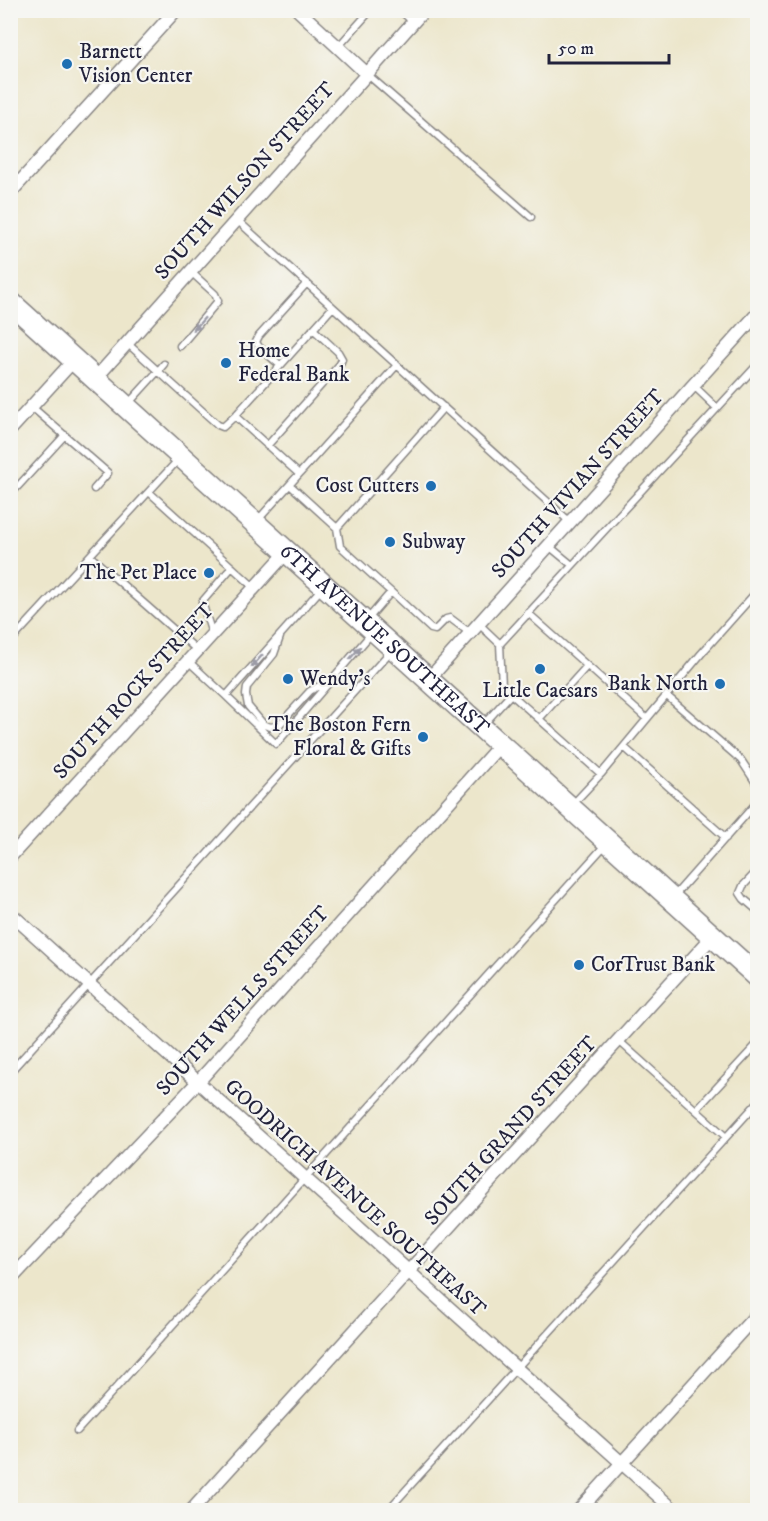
<svg xmlns="http://www.w3.org/2000/svg" width="768" height="1521" font-family="'IM FELL DW Pica',serif">
  <style>
    .lines { fill: none; stroke-linecap: round; stroke-linejoin: round }
    .service-casing { stroke: #878483; stroke-width: 9 }
    .minor-casing { stroke: #878483; stroke-width: 15 }
    .trunk-casing { stroke: #878483; stroke-width: 24 }
    .service { stroke: #fff; stroke-width: 6 }
    .minor { stroke: #fff; stroke-width: 12 }
    .trunk { stroke: #fff; stroke-width: 21 }
    .oneway { fill: #9c9ca7 }
    .poi-dot { fill: #1f6fb2; stroke: #f6f6f2; stroke-width: 2 }
    .labels { text-anchor: middle; dominant-baseline: central; stroke-width: 4.5; stroke-linejoin: round; paint-order: stroke }
    .poi-label { font-size: 21px; fill: #22223b; stroke: #f6f6f2; text-anchor: start }
    .street-label { font-size: 21px; fill: #22223b; stroke: #f6f6f2 }
  </style>
  <rect width="100%" height="100%" fill="#f6f6f2"/>
  <filter id="ink" filterUnits="userSpaceOnUse"><feTurbulence type="fractalNoise" baseFrequency=".0167" numOctaves="2"/><feDisplacementMap in="SourceGraphic" scale="12" xChannelSelector="R" yChannelSelector="G"/><feConvolveMatrix kernelMatrix="1 2 1 2 8 2 1 2 1" color-interpolation-filters="sRGB"/></filter>
  <filter id="wash" filterUnits="userSpaceOnUse"><feTurbulence type="fractalNoise" baseFrequency=".008" numOctaves="4" result="noise"/><feDisplacementMap in="SourceGraphic" scale="24" xChannelSelector="R" yChannelSelector="G"/><feGaussianBlur stdDeviation="1.35" result="paint"/><feColorMatrix in="noise" values="0 0 0 0 0 0 0 0 0 0 0 0 0 0 0 0 0 1.4 0 .05"/><feComposite in="paint" operator="in"/></filter>
  <g filter="url(#wash)">
    <rect width="100%" height="100%" fill="#ece6cb"/>
  </g>
  <g filter="url(#ink)">
    <g class="lines">
      <g class="service-casing">
        <path id="service" d="M400,10L413,22
          M338,47L371,10
          M367,74L531,217
          M237,220L570,522
          M127,343L158,371L164,364
          M180,346L218,301L215,294L191,272
          M758,364L500,644L502,686L601,774L701,654L758,590
          M280,365L259,347L256,342L259,336L307,283
          M693,385L717,408
          M128,404L158,371L218,425L223,427L235,416
          M32,407L108,473L94,489
          M267,446L340,364L342,359L338,352L313,329
          M299,474L235,416L333,307
          M290,485L337,528L340,546L391,592L367,620
          M149,492L254,587
          M10,495L65,435
          M257,521L397,365
          M337,528L444,407
          M549,546L572,565
          M90,556L197,650
          M322,588L226,696L276,744L371,634
          M391,592L431,629L435,630L446,619L450,618L470,633
          M528,613L647,719
          M479,624L500,644
          M212,634L202,602L232,567
          M280,637L274,654L247,687L246,695L248,706L264,725L271,727L279,725L310,691L328,681
          M10,642L179,459
          M188,661L226,696
          M667,696L741,760L758,786
          M539,719L587,666
          M483,725L511,694
          M624,747L726,838
          M573,804L601,774
          M758,870L743,886L740,893L744,899L758,911
          M675,895L758,801
          M619,1041L726,1137
          M10,1072L391,651
          M696,1110L758,1043
          M77,1431L606,844
          M388,1510L758,1102"/>
      </g>
      <g class="minor-casing">
        <path id="minor" d="M298,10L367,74
          M10,193L176,10
          M95,379L424,10
          M10,430L74,360
          M428,680L758,313
          M10,857L287,552
          M10,913L674,1510
          M10,1280L198,1082L500,745
          M192,1510L713,936
          M579,1510L758,1313"/>
      </g>
      <g class="trunk-casing">
        <g id="trunk">
          <path id="s1" d="M10,302L758,977"/>
        </g>
      </g>
      <use href="#service" class="service"/>
      <use href="#minor" class="minor"/>
      <use href="#trunk" class="trunk"/>
    </g>
    <defs><path id="oneway-solid" d="M-6-.8H1V-3.2L6.5 0L1 3.2V.8H-6Z" transform="scale(1.5)"/></defs>
    <g class="oneway">
      <use href="#oneway-solid" transform="translate(199 324) rotate(132)"/>
      <use href="#oneway-solid" transform="translate(355 653) rotate(-49)"/>
      <use href="#oneway-solid" transform="translate(257 661) rotate(132)"/>
    </g>
  </g>
  <g class="poi-dot">
    <circle cx="67" cy="64" r="6"/>
    <circle cx="226" cy="363" r="6"/>
    <circle cx="431" cy="486" r="6"/>
    <circle cx="390" cy="542" r="6"/>
    <circle cx="209" cy="573" r="6"/>
    <circle cx="540" cy="669" r="6"/>
    <circle cx="288" cy="679" r="6"/>
    <circle cx="720" cy="684" r="6"/>
    <circle cx="423" cy="737" r="6"/>
    <circle cx="579" cy="965" r="6"/>
  </g>
  <g class="labels">
    <g class="poi-label">
      <text x="79" y="52">Barnett<tspan x="79" dy="24">Vision Center</tspan></text>
      <text x="238" y="351">Home<tspan x="238" dy="24">Federal Bank</tspan></text>
      <text x="419" y="486" text-anchor="end">Cost Cutters</text>
      <text x="402" y="542">Subway</text>
      <text x="197" y="573" text-anchor="end">The Pet Place</text>
      <text x="300" y="679">Wendy's</text>
      <text x="708" y="684" text-anchor="end">Bank North</text>
      <text x="540" y="691" text-anchor="middle">Little Caesars</text>
      <text x="411" y="725" text-anchor="end">The Boston Fern<tspan x="411" dy="24">Floral &amp; Gifts</tspan></text>
      <text x="591" y="965">CorTrust Bank</text>
    </g>
    <g class="street-label">
      <text transform="translate(245 181) rotate(-48)">SOUTH WILSON STREET</text>
      <text transform="translate(578 484) rotate(-48)">SOUTH VIVIAN STREET</text>
      <text stroke="none"><textPath href="#s1" startOffset="504">6TH AVENUE SOUTHEAST</textPath></text>
      <text transform="translate(134 691) rotate(-48)">SOUTH ROCK STREET</text>
      <text transform="translate(243 1001) rotate(-48)">SOUTH WELLS STREET</text>
      <text transform="translate(511 1131) rotate(-48)">SOUTH GRAND STREET</text>
      <text transform="translate(355 1198) rotate(42)">GOODRICH AVENUE SOUTHEAST</text>
    </g>
  </g>
  <rect width="768" height="1521" fill="none" stroke="#f6f6f2" stroke-width="36"/>
  <path d="M549 54v9h120v-9" fill="none" stroke="#22223b" stroke-width="3"/>
  <text x="558" y="54" font-size="18" fill="#22223b" stroke="#f6f6f2" stroke-width="4.5" paint-order="stroke">50 m</text>
</svg>
